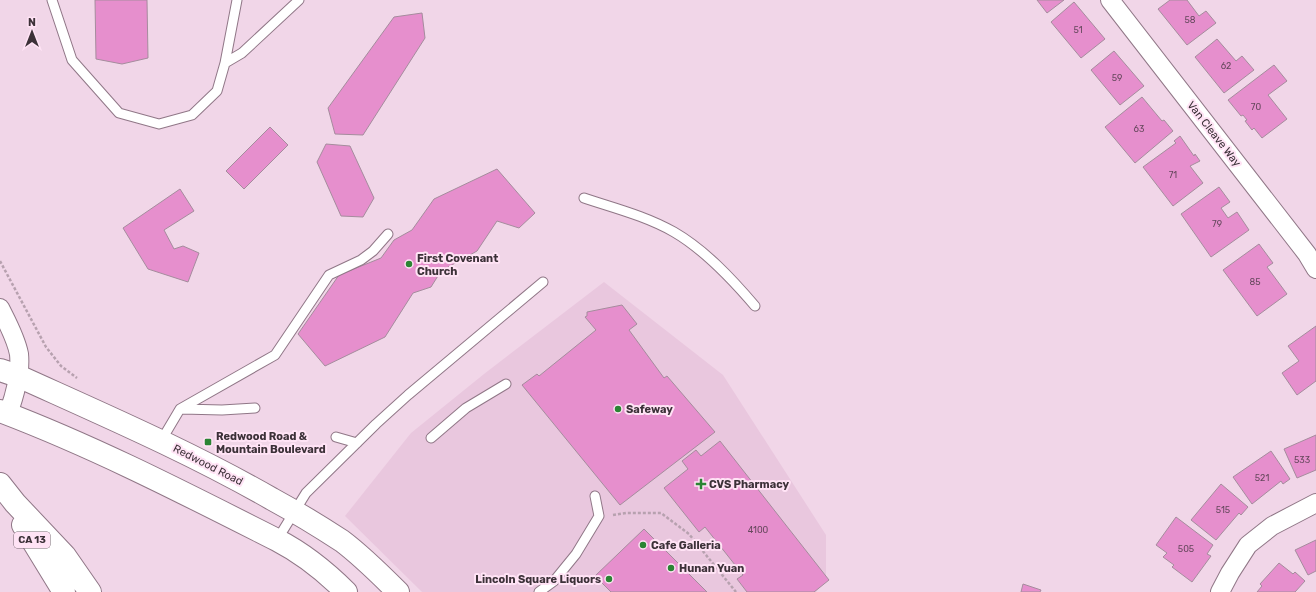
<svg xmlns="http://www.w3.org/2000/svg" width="1316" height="592" font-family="Rubik,sans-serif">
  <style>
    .built { fill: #e9c7de }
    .building { fill: #e68fcd; stroke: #a58c9d }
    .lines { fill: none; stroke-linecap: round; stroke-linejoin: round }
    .lane-casing { stroke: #907787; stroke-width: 11 }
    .street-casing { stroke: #907787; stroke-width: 20 }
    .secondary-casing { stroke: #907787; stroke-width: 24 }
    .highway-casing { stroke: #907787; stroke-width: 24 }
    .path { stroke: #b7a1af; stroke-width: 2.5; stroke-dasharray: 3 2; stroke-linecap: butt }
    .lane { stroke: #fff; stroke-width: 9 }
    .street { stroke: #fff; stroke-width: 18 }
    .secondary { stroke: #fff; stroke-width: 22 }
    .highway { stroke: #fff; stroke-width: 22 }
    .poi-dot { fill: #2b8434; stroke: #ffe3f5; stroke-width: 1.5 }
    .labels { text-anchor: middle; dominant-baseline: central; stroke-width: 4; stroke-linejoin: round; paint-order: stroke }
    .number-label { font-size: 9px; fill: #66485d }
    .shield { fill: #ffe3f5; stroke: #766671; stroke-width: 1 }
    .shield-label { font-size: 10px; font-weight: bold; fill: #3c3138 }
    .street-label { font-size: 11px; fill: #3c3138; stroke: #ffe3f5 }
    .poi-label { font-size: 11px; font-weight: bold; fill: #3c3138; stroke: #ffe3f5; text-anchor: start }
  </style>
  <rect width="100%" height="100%" fill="#f1d6e8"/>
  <path class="built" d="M604,282L723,375L826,535V580L816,592H422L345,516L411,433L484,374Z"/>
  <path class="building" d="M95,0H147L148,58L122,64L96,59Z
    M1037,0H1064L1047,13Z
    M1170,0H1187L1199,16L1206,11L1216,23L1187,45L1158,9Z
    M1074,2L1105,39L1081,58L1051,22Z
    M422,13L425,38L363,135L335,134L328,108L394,17Z
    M1217,39L1236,61L1242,56L1254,70L1224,93L1195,57Z
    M1114,51L1144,86L1120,105L1091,70Z
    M1274,65L1287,81L1268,95L1287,119L1262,138L1254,128L1252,130L1245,121L1247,120L1243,115L1241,116L1228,100Z
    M1142,97L1162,121L1164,120L1173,131L1135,163L1105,127Z
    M270,127L288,145L244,189L226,171Z
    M1180,136L1194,156L1195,154L1200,161L1190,166L1203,183L1173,206L1143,167L1176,143L1174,141Z
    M326,144L350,146L374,198L363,217L341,216L317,162Z
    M497,169L535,213L519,228L497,221L477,251L441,271L431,287L413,293L385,337L325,366L298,334L339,275L381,258L394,240L412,230L434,199Z
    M1219,187L1230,202L1221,208L1228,218L1237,212L1249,230L1211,257L1181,214Z
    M180,189L194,211L164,230L174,249L183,246L199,253L188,282L148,269L123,228Z
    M1259,244L1273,263L1267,267L1287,294L1257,316L1223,270Z
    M622,305L637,324L629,330L664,378L667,376L715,432L620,505L522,385L537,374L539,376L596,330L585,317L587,316V312Z
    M1316,326V381L1297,395L1282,373L1299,361L1288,346Z
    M1316,435V470L1297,478L1284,449Z
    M720,441L829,580L814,592H747L737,579L743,575L705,527L699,532L664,488L688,469L682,461L696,450L701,456Z
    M1271,451L1290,479L1283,484L1281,481L1252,504L1233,477Z
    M1221,484L1248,507L1241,515L1239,513L1216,540L1191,520Z
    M1176,517L1213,545L1207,554L1211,556L1192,582L1172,567L1174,565L1163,557L1167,553L1156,545Z
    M644,529L707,592H611L595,576Z
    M1316,540V571L1308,575L1295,550Z
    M1279,563L1293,574L1295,572L1305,581L1295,592H1257L1262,586L1260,584Z
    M1023,584L1041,590L1040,592H1021Z"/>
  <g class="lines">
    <g class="lane-casing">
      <path id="lane" d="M52,0L72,60L119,113L159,124L192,115L217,91L225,63L242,53L299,0
        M225,63L237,0
        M584,198C614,208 646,216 674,232C705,250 732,279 755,306
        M182,409L222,410L255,408
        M336,437L357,443
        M431,438L466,408L506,384
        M161,441L180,409L275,355L329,275L361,260L373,251L388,234
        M277,540L306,493L376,424L408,395L543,282
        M539,592L554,581L576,554L599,516L595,496"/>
    </g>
    <g class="street-casing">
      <path id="street" d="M1110,0L1307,254L1316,269
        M0,308C7,322 16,338 19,354C21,374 15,395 8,414
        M1220,592L1230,573L1248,545L1272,526L1316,503"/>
    </g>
    <g class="secondary-casing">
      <path id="secondary" d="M0,370L18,376C104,415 190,452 272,499C296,512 319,526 342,541C362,556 380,574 398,592
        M0,411C95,447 186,494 277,540C304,554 324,570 346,592"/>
    </g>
    <g class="highway-casing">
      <path id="highway" d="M0,484L15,503L65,556L90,592
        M23,525L64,592"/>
    </g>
    <path class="path" d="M0,261L46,347L61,366L77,378
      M613,515L626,513H661L689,534L736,592"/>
    <use href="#lane" class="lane"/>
    <use href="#street" class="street"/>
    <use href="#secondary" class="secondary"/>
    <use href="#highway" class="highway"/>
  </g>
  <g class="poi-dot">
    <circle cx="409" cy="264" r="4"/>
    <circle cx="618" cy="409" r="4"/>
    <rect x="204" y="438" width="8" height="8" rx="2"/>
    <path d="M699 478h4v4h4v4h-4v4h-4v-4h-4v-4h4z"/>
    <circle cx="643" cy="545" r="4"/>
    <circle cx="671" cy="568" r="4"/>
    <circle cx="609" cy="579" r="4"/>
  </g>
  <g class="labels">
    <g class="number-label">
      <text x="1190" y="20">58</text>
      <text x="1078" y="30">51</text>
      <text x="1226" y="66">62</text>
      <text x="1117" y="78">59</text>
      <text x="1256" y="107">70</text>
      <text x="1139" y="129">63</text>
      <text x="1173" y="175">71</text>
      <text x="1217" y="224">79</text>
      <text x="1255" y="282">85</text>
      <text x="1302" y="460">533</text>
      <text x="1262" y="478">521</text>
      <text x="1223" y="510">515</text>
      <text x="758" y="530">4100</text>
      <text x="1186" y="549">505</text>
    </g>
    <rect class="shield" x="14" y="532" width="36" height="16" rx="3"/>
    <g class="shield-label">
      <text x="32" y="540">CA 13</text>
    </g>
    <g class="street-label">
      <text transform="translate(1214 134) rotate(52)">Van Cleave Way</text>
      <text transform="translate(208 465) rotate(27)">Redwood Road</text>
    </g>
    <g class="poi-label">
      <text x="417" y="258">First Covenant<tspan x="417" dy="13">Church</tspan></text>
      <text x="626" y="409">Safeway</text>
      <text x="216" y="436">Redwood Road &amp;<tspan x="216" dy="13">Mountain Boulevard</tspan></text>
      <text x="709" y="484">CVS Pharmacy</text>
      <text x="651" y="545">Cafe Galleria</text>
      <text x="679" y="568">Hunan Yuan</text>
      <text x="601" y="579" text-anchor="end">Lincoln Square Liquors</text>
    </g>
  </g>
  <g transform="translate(32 32)" stroke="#ffe3f5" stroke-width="3" paint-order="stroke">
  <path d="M0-3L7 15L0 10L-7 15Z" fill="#3c3138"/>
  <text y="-6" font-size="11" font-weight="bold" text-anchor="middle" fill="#3c3138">N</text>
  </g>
</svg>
